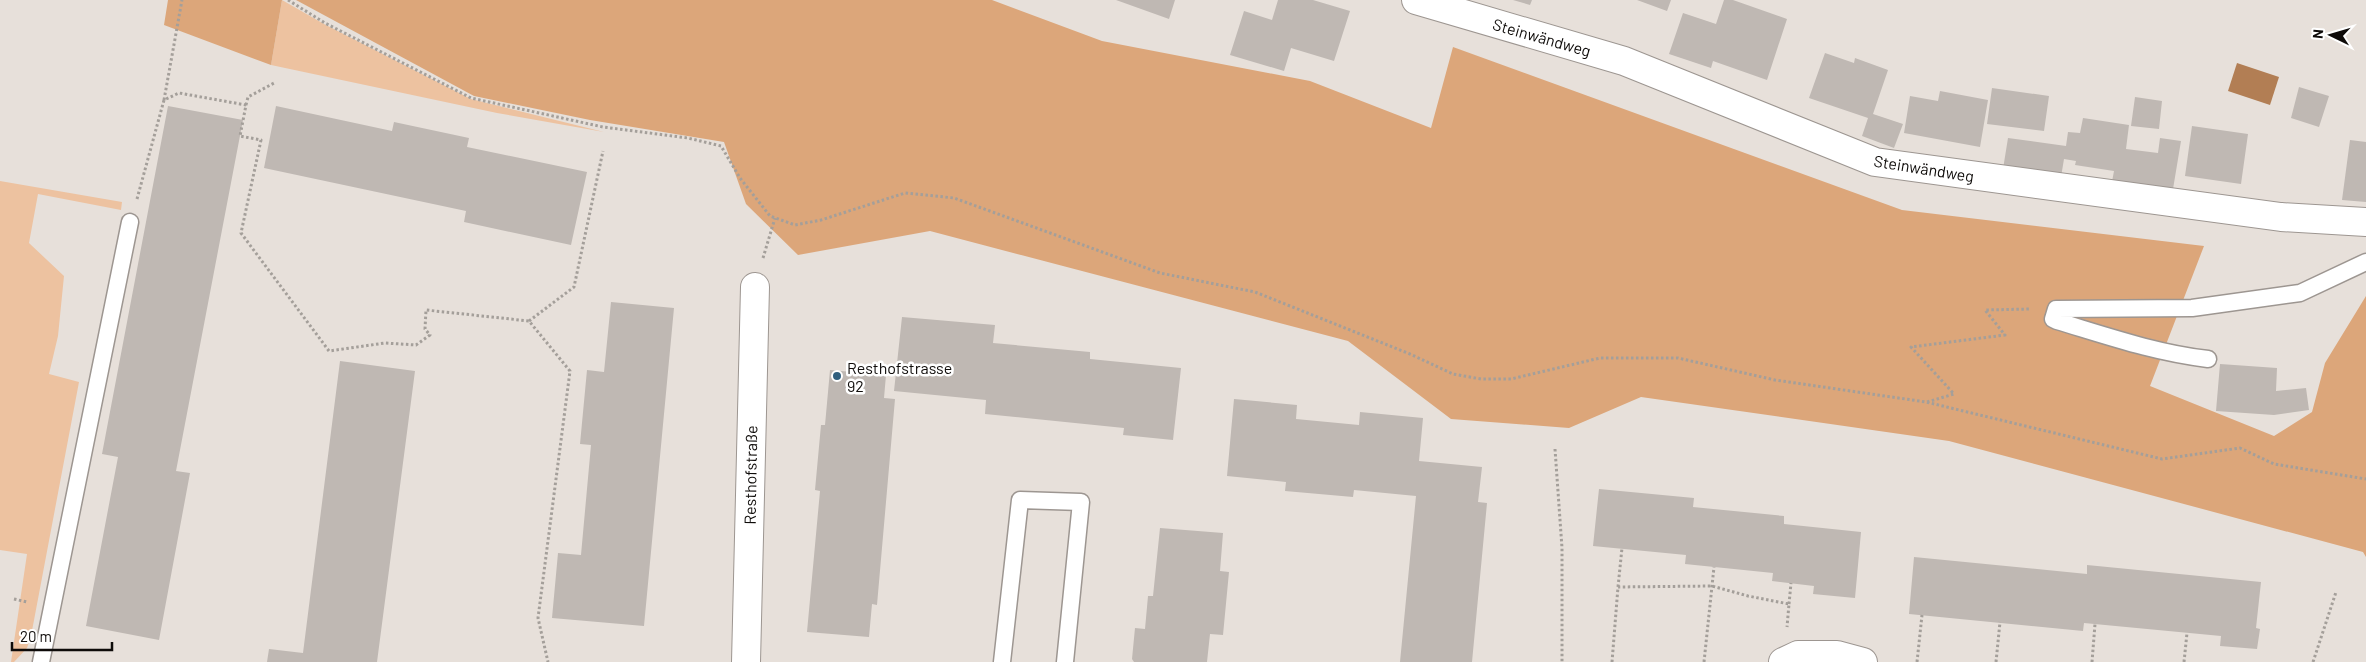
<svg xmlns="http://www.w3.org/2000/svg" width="2366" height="662" font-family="Barlow,sans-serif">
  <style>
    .green { fill: #edc2a0 }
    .forest { fill: #dca67a }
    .water { fill: #b27e54 }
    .building { fill: #bfb8b3 }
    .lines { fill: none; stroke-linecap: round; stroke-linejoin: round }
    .lane-casing { stroke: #9d9691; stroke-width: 19 }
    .street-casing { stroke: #9d9691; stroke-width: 30 }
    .path { stroke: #a49f9a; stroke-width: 3; stroke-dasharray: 2.5 2.5; stroke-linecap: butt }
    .lane { stroke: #fff; stroke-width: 16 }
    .street { stroke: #fff; stroke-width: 28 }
    .poi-dot { fill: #305f7e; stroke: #fff; stroke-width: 2 }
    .labels { text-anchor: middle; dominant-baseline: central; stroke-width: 5; stroke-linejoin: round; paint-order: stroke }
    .street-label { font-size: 16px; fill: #0e0b09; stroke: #fff }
    .poi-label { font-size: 16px; fill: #0e0b09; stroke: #fff; text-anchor: start }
  </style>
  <rect width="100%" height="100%" fill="#e7e0da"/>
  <path class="green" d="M282,0L324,24L471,99L604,132L497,113L271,65Z
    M0,181L122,202L121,210L38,194L29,243L64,276L58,336L49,374L79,382L31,636L27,648L14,662H11L27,554L0,550Z"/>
  <path class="forest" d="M168,0H282L271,65L164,25Z
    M296,0H992L1102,41L1310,81L1431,128L1453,47L1902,210L2204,246L2150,386L2274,436L2312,412L2325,363L2366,296V557L2363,552L1949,441L1641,397L1569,428L1451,419L1348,341L930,231L798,255L746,204L724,142L590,120L474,96Z"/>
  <path class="water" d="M2237,63L2279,77L2270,105L2228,91Z"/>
  <path class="building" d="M1116,0H1175L1169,19Z
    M1278,0H1313L1350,11L1334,61L1291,48L1284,71L1230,55L1244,11L1272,20Z
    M1513,0H1532L1530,5Z
    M1637,0H1671L1667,11Z
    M1724,0H1733L1787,19L1767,80L1713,61L1711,68L1669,54L1683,13L1716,24Z
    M1825,53L1854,63L1855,58L1888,70L1873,114L1903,124L1894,148L1862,136L1868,118L1809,98Z
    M2299,87L2329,96L2319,127L2291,118Z
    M1992,88L2049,96L2044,131L1987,124Z
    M1940,91L1988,100L1980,147L1904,133L1910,96L1938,101Z
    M2135,97L2162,101L2159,129L2131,126Z
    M168,106L243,120L176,471L190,473L159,640L86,626L118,457L102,454Z
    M276,106L392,131L394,122L469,138L467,147L587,172L571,245L464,222L466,211L264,168Z
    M2083,118L2129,125L2126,149L2158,153L2160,138L2181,141L2172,195L2111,187L2114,171L2075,165L2076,161L2064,159L2061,177L2003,169L2008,138L2066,146L2068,132L2080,133Z
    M2192,126L2248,134L2241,184L2185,176Z
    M2350,140L2366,142V202L2342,200Z
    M611,302L674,308L644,626L552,618L558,553L581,555L591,445L580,444L587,370L604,372Z
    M902,317L995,325L993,343L1090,352V359L1181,368L1173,440L1123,435L1124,428L985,414L986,400L894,391Z
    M340,361L415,371L377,662H267L269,649L303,653Z
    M2220,364L2277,368L2276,391L2306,388L2309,410L2274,415L2216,411Z
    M830,370L886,375L884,398L895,399L877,605L872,604L869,637L807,632L820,491L815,490L821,425H825Z
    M1234,399L1297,405L1296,419L1359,425L1360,412L1423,418L1419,461L1482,467L1478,502L1487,503L1472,662H1400L1416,496L1354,490L1353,497L1285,491L1286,482L1227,476Z
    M1599,489L1694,498L1693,507L1784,516V524L1861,532L1855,598L1813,594L1814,586L1772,581L1773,573L1685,564L1686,555L1593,546Z
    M1160,528L1223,533L1220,571L1229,572L1223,635L1210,634L1207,662H1134L1132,659L1135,628L1145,629L1148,596H1153Z
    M1914,557L2087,574V565L2261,582L2256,628L2260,629L2257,649L2220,646L2221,636L2084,623L2083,631L1909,614Z"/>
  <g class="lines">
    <g class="lane-casing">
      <path id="lane" d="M2208,359C2156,353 2107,336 2057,321L2053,319L2056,309L2192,308L2300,293L2366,262
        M41,662L130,222
        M1002,662L1020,500L1081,502L1065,662"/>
    </g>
    <g class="street-casing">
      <path id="street" d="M1416,0L1624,61L1875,162L2281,217L2366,222
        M746,662L755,287
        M1783,662L1798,655H1837L1863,662"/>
    </g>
    <path class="path" d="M288,0L325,23L471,98L603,127L688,138L721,146L740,178L770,216L795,225L821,220L905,193L954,198L1160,273L1255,292L1410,354L1453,374L1481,379H1511L1600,358H1678L1775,380L1926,402L2162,459L2240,448L2274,464L2366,479
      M164,100L182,0
      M246,105L248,97L276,82
      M137,199L164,100L179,93L246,105L240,136L261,140L241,233L329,351L385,343L416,345L430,335L425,329L426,310L529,321L570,371L538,618L548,662
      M763,258L775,218
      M529,321L574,287L603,151
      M1927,402L1954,394L1911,347L2005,335L1985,310L2030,309
      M1555,449L1562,548V662
      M1618,587L1622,548
      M14,599L27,602
      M1789,604L1791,583
      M1612,662L1618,587L1712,586L1748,596L1789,604L1787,627
      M1704,662L1714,567
      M1917,662L1922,615
      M1996,662L2000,622
      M2092,662L2095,624
      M2184,662L2187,633
      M2313,662L2336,592"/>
    <use href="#lane" class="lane"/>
    <use href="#street" class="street"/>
  </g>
  <circle class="poi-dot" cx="837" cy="376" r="5"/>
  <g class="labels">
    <g class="street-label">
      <text transform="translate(1542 37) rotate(16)">Steinwändweg</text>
      <text transform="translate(1924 168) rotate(9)">Steinwändweg</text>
      <text transform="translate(750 475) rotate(-89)">Resthofstraße</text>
    </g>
    <g class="poi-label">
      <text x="847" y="367">Resthofstrasse<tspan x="847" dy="18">92</tspan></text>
    </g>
  </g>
  <g transform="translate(2331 35) rotate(275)" stroke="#ffffff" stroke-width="4" paint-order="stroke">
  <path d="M0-4L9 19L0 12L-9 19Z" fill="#0e0b09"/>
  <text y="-8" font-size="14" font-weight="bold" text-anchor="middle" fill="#0e0b09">N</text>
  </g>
  <path d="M12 642v8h100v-8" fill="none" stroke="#0e0b09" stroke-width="2.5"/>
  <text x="20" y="642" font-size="15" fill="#0e0b09" stroke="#ffffff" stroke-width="4" paint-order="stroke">20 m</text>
</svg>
